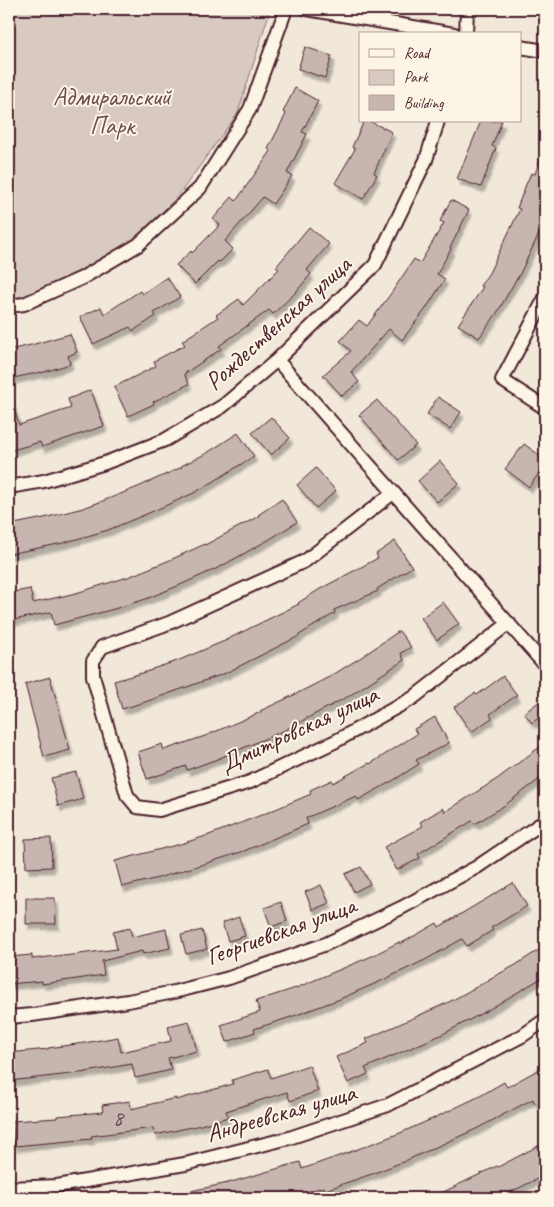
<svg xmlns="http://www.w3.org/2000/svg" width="554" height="1207" font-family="Caveat,sans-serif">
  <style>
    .green { fill: #d8cac0; stroke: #917476 }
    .building { fill: #c7b6af; stroke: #4a1f2b; filter: url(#shadow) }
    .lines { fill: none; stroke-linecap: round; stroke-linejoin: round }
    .street-casing { stroke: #4a1f2b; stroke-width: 16 }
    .street { stroke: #fcf5e5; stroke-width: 12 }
    .labels { text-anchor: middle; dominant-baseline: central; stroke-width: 4; stroke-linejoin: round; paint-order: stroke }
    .number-label { font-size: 22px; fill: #69454c }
    .park-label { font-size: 25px; fill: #6e4a50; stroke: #fcf5e5 }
    .street-label { font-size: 25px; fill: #4a1f2b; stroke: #fcf5e5 }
  </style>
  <defs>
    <filter id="shadow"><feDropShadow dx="3" dy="5.5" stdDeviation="1" flood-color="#0004"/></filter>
  </defs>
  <rect width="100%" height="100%" fill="#f1e8da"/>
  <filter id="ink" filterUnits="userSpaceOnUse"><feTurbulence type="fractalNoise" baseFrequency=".02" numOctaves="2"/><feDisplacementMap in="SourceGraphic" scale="10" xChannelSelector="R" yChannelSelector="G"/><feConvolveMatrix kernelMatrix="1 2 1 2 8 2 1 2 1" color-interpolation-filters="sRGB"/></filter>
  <g filter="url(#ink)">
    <path class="green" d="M9,9H269L268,17L238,113L178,196L127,247L38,293L9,299Z"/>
    <path class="building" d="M305,47L332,56L325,78L298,69Z
      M295,88L318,101L302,132L307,134L287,173L292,176L273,204L263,197L225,241L233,249L220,262L218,261L195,284L176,265L191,251L192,253L220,225L213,219L232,197L236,201L271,151L268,149L286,114L283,112Z
      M364,121H369L392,132L374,173L377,175L363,199L335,183L355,149L352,147Z
      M481,121H502L492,146L496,148L481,187L457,179Z
      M543,150H545V221L518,278H517L497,313L479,338L458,325L483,287L480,286L489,273L520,209L517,208L525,187L531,173L535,174Z
      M451,200L469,210L450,248L451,249L437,274L445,279L425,310L402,340L389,329L351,372L359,382L342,396L323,375L351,351L340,341L359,320L367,326L392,292L414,259L420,263L444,223L440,221Z
      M309,227L329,244L307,270L311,274L296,292L273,314L269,310L219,346L221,349L184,374L189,384L153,402L154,404L128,416L114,387L156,366L154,361L185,345L182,341L218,317L216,315L239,299L243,305L279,269L276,267Z
      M167,277L180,297L154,313L156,316L133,331L130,327L93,344L80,317L101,307L104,314L140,291L142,294Z
      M70,334L77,352L68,356L70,364L41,373V372L9,379V350L31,345Z
      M91,390L104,426L42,447L40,442L9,451V402H12L19,425L71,408L68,399Z
      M438,397L461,412L450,429L427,414Z
      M377,400L416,445L398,460L359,415Z
      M271,417L290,438L271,455L252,433Z
      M238,433L254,456L213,482L194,493L149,513L108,530L63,543L9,554V525L44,518L83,508L100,502L138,487L182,467L181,466L207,453Z
      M524,444L545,459V465L529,487L505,469Z
      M440,461L459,483L437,502L418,481Z
      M316,468L336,491L316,508L297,485Z
      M282,499L297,522L270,539L220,567L180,585L146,599L114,609L54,625L51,612L9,621V593L30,589L33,603L76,593L128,577L170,560L205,544V545L259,516L258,515Z
      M395,541L412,567L377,589L378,591L334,610L335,613L299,635V636L226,673L148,701L122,709L114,681L152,670V669L177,661L227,640H226L299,604L298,603L320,589L378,558L376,554Z
      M443,602L459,624L437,640L421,618Z
      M399,631L411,647L401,653L404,660L349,696L285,730L220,758L187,770L186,766L147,779L138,752L162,744L164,750L205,736L261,712L260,711L296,694L331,676L363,656Z
      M503,676L517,695L490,714L492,718L471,732L454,707L475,693L477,695Z
      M50,677L70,750L44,757L25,684Z
      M540,701L545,708V713L532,723L524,713Z
      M435,717L449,743L416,760L419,764L394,780L358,800L356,796L306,818L308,824L244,851L207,863L158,878L122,887L115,861L184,843L209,835L264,814L311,794L310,790L332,780L333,783L369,763L370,764L417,734L414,729Z
      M545,743V775L505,805L475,824L472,821L418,854L420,858L397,870L384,847L423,826L420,822L443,808L445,812L497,779Z
      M76,772L83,799L58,806L51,778Z
      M51,838L52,867L26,868L25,839Z
      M361,867L370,884L354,892L345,874Z
      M513,883L527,906L491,928L493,930L467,946L462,939L425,960L383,980L340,999L291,1017L254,1029L255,1032L227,1042L221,1025L260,1012L256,1001L296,988L372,956L399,942L400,944L437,923L439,927Z
      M321,885L329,903L313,910L305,892Z
      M26,898H55L56,924H26Z
      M281,902L287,921L271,927L264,908Z
      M239,917L245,936L228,941L222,923Z
      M130,928L132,937L166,929L170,948L143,954L142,951L102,961L104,975L42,984V981L9,984V957L32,955V959L64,955V956L117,949L113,932Z
      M202,930L207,949L186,954L181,935Z
      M545,946V976L488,1010L443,1034L365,1068L368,1074L348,1083L336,1057L368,1043L366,1039L449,1002L489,980V979L514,966Z
      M189,1021L197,1051L168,1058L171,1070L135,1078L132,1064L80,1073L9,1081V1053L48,1049V1048L84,1043L118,1037L121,1052L171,1041L168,1026Z
      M309,1065L318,1091L290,1101L287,1092L226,1111L228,1117L201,1125L155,1135L153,1128L91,1136L92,1139L14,1146L12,1121L57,1118V1116L103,1112L102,1105L130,1101L131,1109L176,1098V1100L233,1084L232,1080L268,1069L271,1078Z
      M545,1066V1098L535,1104L533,1099L476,1129L405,1161L372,1174L325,1190L324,1187L285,1198H181V1193L228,1183L300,1162L302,1169L350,1152L400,1133L432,1119L480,1096L504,1082L507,1087Z
      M540,1145L545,1156V1175L519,1188L498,1198H431L497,1166L498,1167Z"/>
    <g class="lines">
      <g class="street-casing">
        <path id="street" d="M307,9L454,34
          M466,34L467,9
          M520,47L545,51
          M545,298L502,380L545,408
          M9,306L24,304L82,278L138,245L200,188L250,109L286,9
          M277,360L545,665
          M9,487L44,481L105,463L165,440L223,406L277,360L375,265L426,160L438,121
          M393,493L305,561L169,623L102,647L93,661V676L127,795L137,807L159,810L250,782L336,741L413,698L509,623
          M9,1017L32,1015L128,1001L174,992L229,978L326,944L401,908L477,867L545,821
          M9,1188L57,1186L185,1164L289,1138L388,1105L522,1036L545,1020"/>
      </g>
      <use href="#street" class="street"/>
    </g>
  </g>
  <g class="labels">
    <g class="number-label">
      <text x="118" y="1118">8</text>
    </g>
    <g class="park-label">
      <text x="112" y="97">Адмиральский<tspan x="112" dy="29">Парк</tspan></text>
    </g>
    <g class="street-label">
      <text transform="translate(278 323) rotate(-42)">Рождественская улица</text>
      <text transform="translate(299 729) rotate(-25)">Дмитровская улица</text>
      <text transform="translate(281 931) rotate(-20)">Георгиевская улица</text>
      <text transform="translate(281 1113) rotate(-16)">Андреевская улица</text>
    </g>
  </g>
  <rect width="554" height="1207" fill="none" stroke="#fcf5e5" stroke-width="30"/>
  <rect x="15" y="15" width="524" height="1177" fill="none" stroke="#4a1f2b" stroke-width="2" filter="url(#ink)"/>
  <rect x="359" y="32" width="162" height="90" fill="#fcf5e5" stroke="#b59f9b"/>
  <rect x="369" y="49" width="25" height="8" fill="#fcf5e5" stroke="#b59f9b"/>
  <text x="404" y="58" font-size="15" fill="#4a1f2b">Road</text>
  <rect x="369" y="70" width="25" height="15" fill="#d8cac0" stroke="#b59f9b"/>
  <text x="404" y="82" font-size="15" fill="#4a1f2b">Park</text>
  <rect x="369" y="95" width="25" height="15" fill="#c7b6af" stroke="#b59f9b"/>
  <text x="404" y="108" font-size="15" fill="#4a1f2b">Building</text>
</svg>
